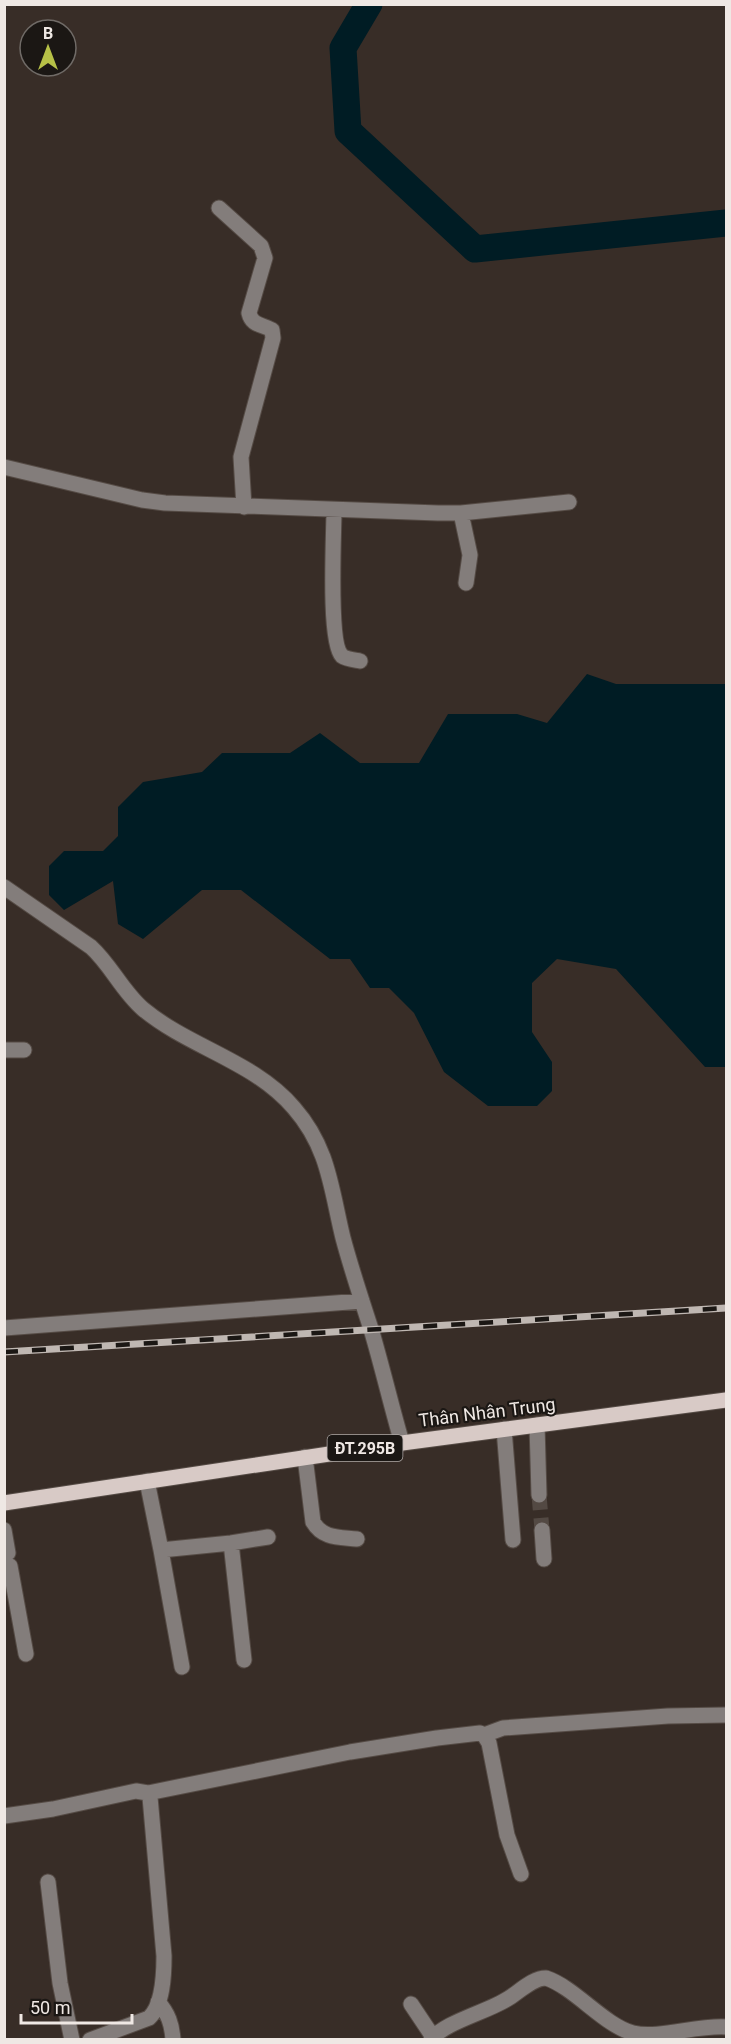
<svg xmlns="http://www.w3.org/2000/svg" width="731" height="2044" font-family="Roboto,sans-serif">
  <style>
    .water { fill: #001c24 }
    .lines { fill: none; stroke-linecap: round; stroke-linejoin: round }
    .river { stroke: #001c24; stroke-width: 27 }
    .minor-tunnel { stroke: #534943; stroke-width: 15; stroke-dasharray: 15 8; stroke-linecap: butt }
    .minor-casing { stroke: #554b45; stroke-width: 17 }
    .major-casing { stroke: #554b45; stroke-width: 17 }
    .minor { stroke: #837d7b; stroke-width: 15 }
    .major { stroke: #d8cac6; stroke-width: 15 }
    .rail-casing { stroke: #bfb7b2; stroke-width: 7 }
    .rail { stroke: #1b1714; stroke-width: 4.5; stroke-dasharray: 14; stroke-linecap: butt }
    .labels { text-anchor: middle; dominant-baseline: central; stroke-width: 4.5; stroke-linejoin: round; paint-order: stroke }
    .shield { fill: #1b1714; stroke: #afa9a6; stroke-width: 1.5 }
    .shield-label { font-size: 16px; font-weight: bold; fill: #efe8e4 }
    .street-label { font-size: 18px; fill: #efe8e4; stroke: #1b1714 }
  </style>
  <rect width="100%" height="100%" fill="#382d27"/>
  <path class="water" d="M587,674L616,684H726V1065L725,1067H705L616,969L557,959L532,983V1032L552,1062V1091L537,1106H488L444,1072L414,1013L389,988H370L350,959H330L241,890H202L143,939L118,924L113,881L64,910L49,895V866L64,851H103L118,836V807L143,782L202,772L222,753H290L320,733L360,763H419L448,714H517L547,723Z"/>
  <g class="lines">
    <path class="river" d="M369,4L343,48L348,131L475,249L726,223"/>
    <path class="minor-tunnel" d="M539,1495L542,1530"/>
    <g class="minor-casing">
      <path id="minor" d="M219,208L261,246L265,258L249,313C252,326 262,324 272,330L273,338L241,457L244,507
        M4,467L142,500L165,503L438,513H461L569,502
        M334,510C334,533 328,643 342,656C346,659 355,660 360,661
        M461,513L470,555L466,583
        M4,887L91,947C111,965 122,991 143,1009C190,1048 254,1061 294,1108C329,1148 331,1189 343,1238C351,1268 361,1298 371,1329C382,1366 391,1405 402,1443
        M4,1050H24
        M4,1328L362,1301
        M537,1425L539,1495
        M504,1429L513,1540
        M305,1457L313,1522C323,1539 339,1537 357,1539
        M147,1481L161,1550L182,1667
        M4,1530L8,1553
        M542,1530L544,1559
        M231,1543L244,1660
        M161,1550L231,1543L268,1537
        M10,1566L26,1654
        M484,1735L503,1728L668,1716L726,1715
        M148,1793L350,1752L437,1738L480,1733L484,1735L489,1743L507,1835L521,1874
        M4,1816L53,1809L136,1791L148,1793L150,1797L164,1956C164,1975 163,2005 149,2018L90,2040
        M48,1882L60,1983L72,2040
        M158,2002C168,2013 172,2024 173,2040
        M411,2004L433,2037
        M431,2040C444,2022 488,2012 509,1998C520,1991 533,1978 546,1978C574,1987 605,2026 633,2033C659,2039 697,2025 726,2027"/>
    </g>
    <g class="major-casing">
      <path id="major" d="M4,1503L402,1443L726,1400"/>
    </g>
    <use href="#minor" class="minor"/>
    <use href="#major" class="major"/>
    <g class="rail-casing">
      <path id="rail" d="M4,1352L726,1308"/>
    </g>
    <use href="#rail" class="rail"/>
  </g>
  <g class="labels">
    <rect class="shield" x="327.5" y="1435" width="75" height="26" rx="4.5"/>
    <g class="shield-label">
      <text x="365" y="1448">ĐT.295B</text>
    </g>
    <g class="street-label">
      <text transform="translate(487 1412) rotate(-7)">Thân Nhân Trung</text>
    </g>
  </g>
  <rect width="731" height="2044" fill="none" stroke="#efe8e4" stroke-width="12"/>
  <g transform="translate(48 48)"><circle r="28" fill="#1b1714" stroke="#706b67" stroke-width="1.5"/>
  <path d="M0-4.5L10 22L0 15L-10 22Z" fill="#b7c147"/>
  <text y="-9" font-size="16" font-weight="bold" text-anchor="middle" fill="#efe8e4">B</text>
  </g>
  <path d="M21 2014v9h111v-9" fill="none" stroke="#efe8e4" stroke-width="3"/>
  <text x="30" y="2014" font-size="18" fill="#efe8e4" stroke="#1b1714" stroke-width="4.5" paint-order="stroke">50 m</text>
</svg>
